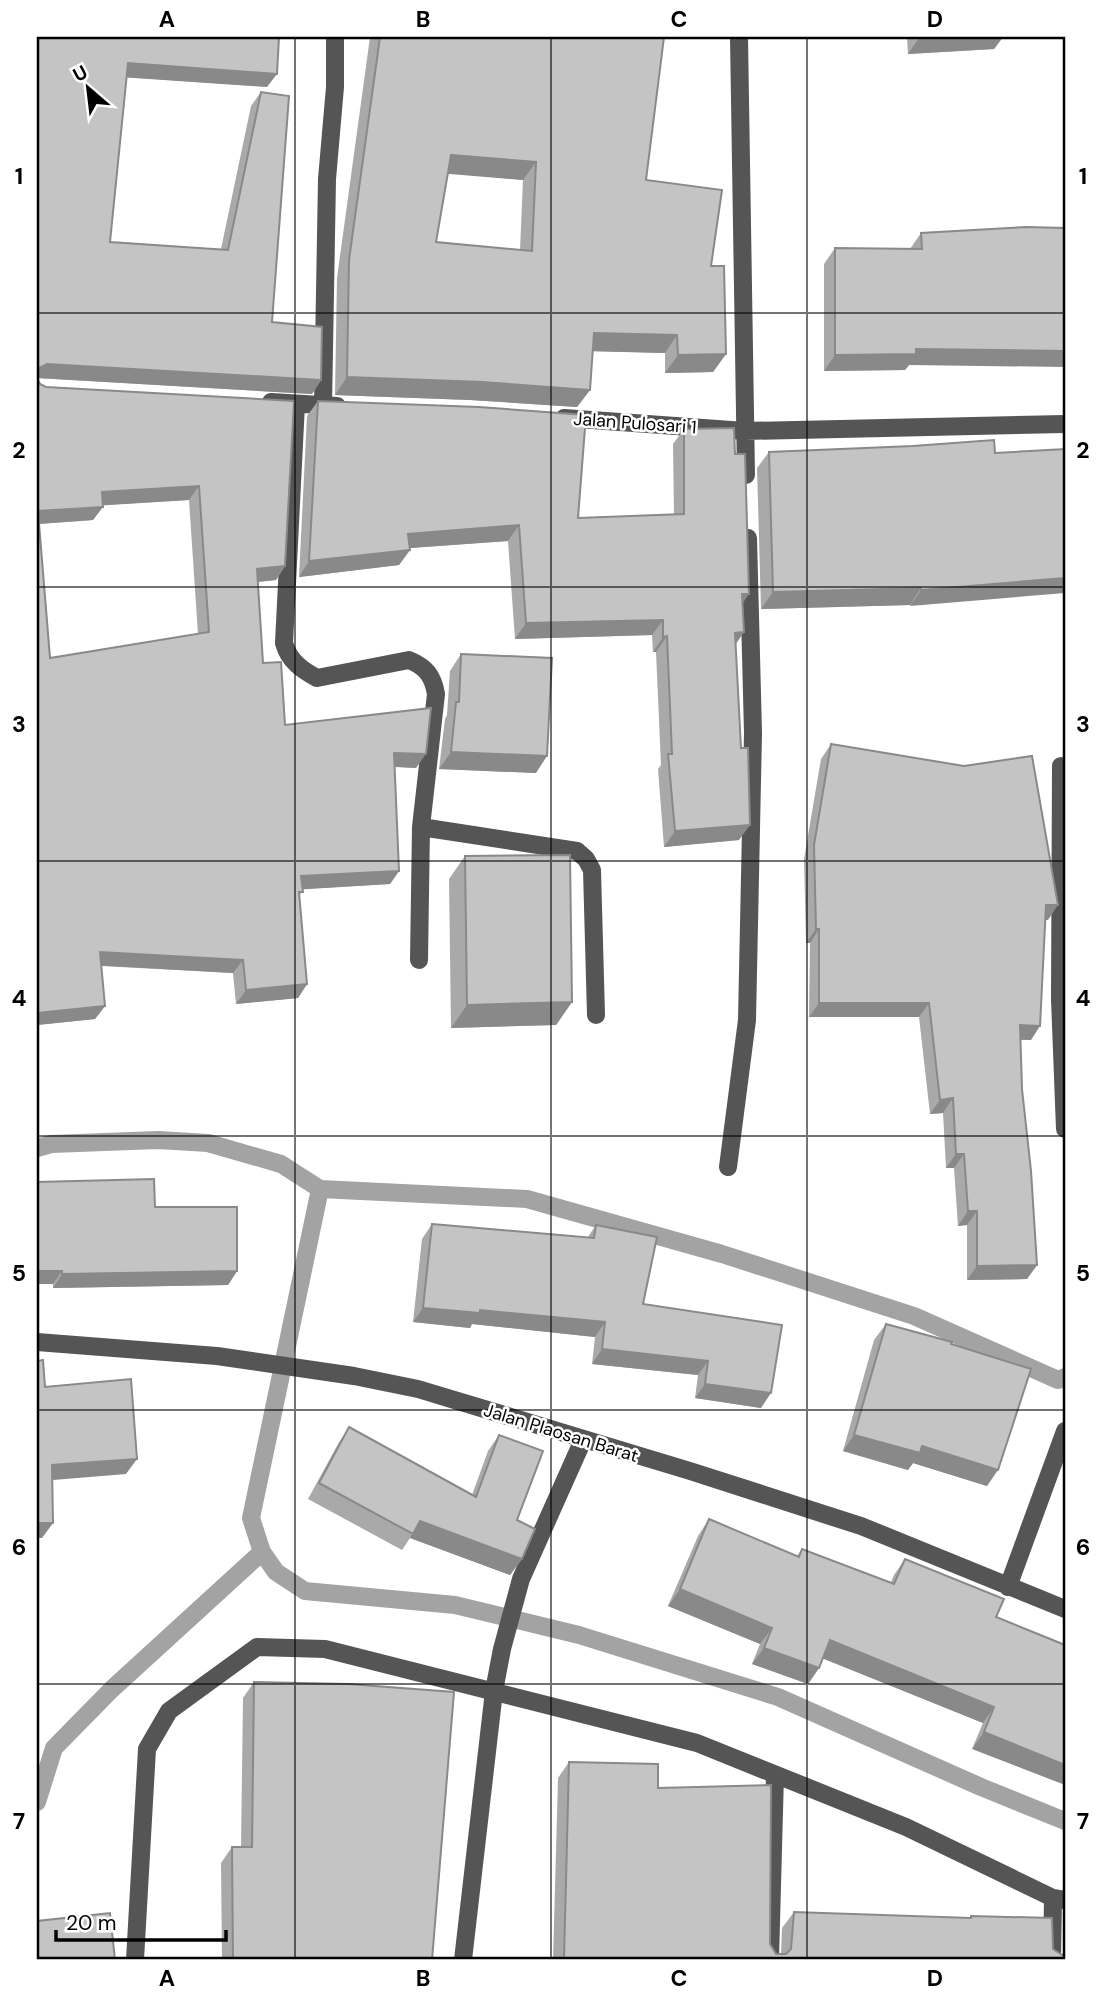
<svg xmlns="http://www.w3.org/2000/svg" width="1102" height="1997" font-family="'DM Sans',sans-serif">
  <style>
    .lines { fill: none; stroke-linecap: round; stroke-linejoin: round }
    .stream { stroke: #a3a3a3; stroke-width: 18 }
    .minor { stroke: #555; stroke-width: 18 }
    .wall { fill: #a9a9a9; fill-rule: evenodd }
    .shaded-wall { fill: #898989 }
    .building { fill: #c4c4c4; stroke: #898989; stroke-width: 2; fill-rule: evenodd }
    .grid { fill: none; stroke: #000; stroke-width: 2; stroke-opacity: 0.55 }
    .labels { text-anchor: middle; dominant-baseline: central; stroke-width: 5; stroke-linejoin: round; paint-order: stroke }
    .street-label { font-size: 18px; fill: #000; stroke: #fff }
    .neatline { fill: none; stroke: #000; stroke-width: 2.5 }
    .grid-label { font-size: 23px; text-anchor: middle; font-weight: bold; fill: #000 }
  </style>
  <rect width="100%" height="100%" fill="#fff"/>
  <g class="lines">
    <path class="stream" d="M37,1148L51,1144L158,1140L208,1143L281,1164L320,1189L527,1199L722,1254L914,1316L1058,1380L1065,1377
      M320,1189L251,1518L262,1552L276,1572L305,1591L455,1605L579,1635L778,1697L981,1787L1065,1821
      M37,1802L54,1748L112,1689L262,1552"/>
    <path class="minor" d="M739,37L746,475
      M271,402L337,406
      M296,404L284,643C289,661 302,670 317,678L409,660C426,667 433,676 436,694L421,827L419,960
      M323,406L327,179L335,87V37
      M564,418L745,431L1065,424
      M1061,766L1060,999L1065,1129
      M421,827L577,851L586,859L592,870L596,1015
      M728,1167L747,1020L753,733L748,538
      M37,1342L217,1356L354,1376L418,1389L690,1471L861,1526L1065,1609
      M1008,1587L1065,1431
      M135,1960L147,1749L169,1711L257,1647L325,1649L697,1743L906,1827L1053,1898L1065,1900
      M463,1960L494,1691L502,1649L521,1579L583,1440
      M770,1960L775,1775
      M1052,1960L1053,1898"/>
  </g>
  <path class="wall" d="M37,37L267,87L127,77L110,242L221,249L251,106L261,92L272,322L321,380L312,394L37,378Z
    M370,37H664L646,180L711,266L726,354L713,372L665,373V353L593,351L590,390L577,407L470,400L335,395L337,278ZM448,173L523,180L520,250L436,242Z
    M907,37H1003L994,49L908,54Z
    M1026,227L905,370L824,371V264L835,248L910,249L921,233Z
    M40,384L46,387L294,401L285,566L276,580L258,582L263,663L285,725L416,768L394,767L399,871L390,884L303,889L299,897L307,984L298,998L236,1004L233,973L101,966L105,1006L95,1019L37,1025ZM189,500L198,634L50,658L39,524L93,520L103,505Z
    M318,401L578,518L674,514L673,444L684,429L735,454L744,632L736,643L739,840L664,847L658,769L661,765L656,652H653L652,635L515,639L508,541L409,548L410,550L399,565L299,577L307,416Z
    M1065,449L910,606V605L761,609L757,468L769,452L995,453Z
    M461,654L536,773L439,769L445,719L447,715L450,671Z
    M831,744L1048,920H1046L1031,1040H1020L1022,1089L1037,1265L1027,1279L967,1280V1225L958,1226L954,1168H946L943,1113L930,1114L919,1017H809L810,943H806L804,859L821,759Z
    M465,856L572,1002L556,1025L451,1028L449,879Z
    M37,1182L155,1207L237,1271L228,1285L53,1288V1284H37Z
    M432,1224L588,1237L596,1225L643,1304L761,1408L695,1398L698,1375L592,1364L595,1337L472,1324L470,1328L413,1322L422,1239Z
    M886,1324L951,1344L987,1486L913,1463L908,1470L843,1451L874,1340Z
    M349,1427L472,1495L488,1451L499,1435L517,1520L522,1559L510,1575L410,1538L402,1550L308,1499L338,1444Z
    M709,1519L797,1556L802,1549L891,1582L894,1575L905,1559L996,1617L1065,1645L972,1749L983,1723L823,1658L819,1668L808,1684L752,1664L760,1644L668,1606L698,1536Z
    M254,1682L432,1960H222L221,1863L232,1847H241L243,1698Z
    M569,1762L658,1788L770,1944L776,1954H781L782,1928L794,1912L969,1918L971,1916L1053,1949L1062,1955L1065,1960H553L558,1778Z"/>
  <path class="shaded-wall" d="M939,37H1003L994,49L908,54L919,38Z
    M128,63L277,74L267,87L119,77Z
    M451,155L536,162L523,180L438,173Z
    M594,333L677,335L665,353L582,351Z
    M916,349L1065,351V367L909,365L905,370L824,371L835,355Z
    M726,354L713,372L665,373L678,355Z
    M47,364L321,380L312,394L37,378V369Z
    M347,377L482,382L590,390L577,407L470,400L335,395Z
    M199,486L189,500L93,506L102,492Z
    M103,507L93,520L37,524L38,511Z
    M519,525L508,541L397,549L408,534Z
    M410,550L399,565L299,577L309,561Z
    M285,566L276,580L247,583L257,569Z
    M1065,578V593L910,606L921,590Z
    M921,588L910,605L761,609L773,592Z
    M742,594H749L738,610Z
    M663,620L652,635L515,639L526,623Z
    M744,632L733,648L735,633Z
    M667,636L656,652H653L663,637Z
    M451,752L547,756L536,773L439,769Z
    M394,753L426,754L416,768L384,766Z
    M750,825L739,840L664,847L675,831Z
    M399,871L390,884L292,890L301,876Z
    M1046,905H1058L1048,920L1036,919Z
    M816,929H819L810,943H806Z
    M100,952L243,960L233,973L91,965Z
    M307,984L298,998L236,1004L246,990Z
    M572,1002L556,1025L451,1028L467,1005Z
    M819,1003H929L919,1017H809Z
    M105,1006L95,1019L37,1025V1013Z
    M1020,1025L1040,1026L1031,1040L1010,1039Z
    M953,1098L943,1113L930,1114L940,1100Z
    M956,1154H964L954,1168H946Z
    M968,1211H977L967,1225L958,1226Z
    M1037,1265L1027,1279L967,1280L977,1266Z
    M37,1271H62L53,1284H37Z
    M237,1271L228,1285L53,1288L62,1274Z
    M423,1308L480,1310L605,1322L595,1337L472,1324L470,1328L413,1322Z
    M602,1349L708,1361L698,1375L592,1364Z
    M705,1384L771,1393L761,1408L695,1398Z
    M854,1435L922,1446L998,1470L987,1486L913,1463L908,1470L843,1451Z
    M137,1459L126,1474L41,1481L52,1465Z
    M420,1521L522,1559L510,1575L410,1538Z
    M37,1523H53L42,1538H37Z
    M680,1589L772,1628L760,1644L668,1606Z
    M830,1640L994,1707L983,1723L819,1657Z
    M764,1648L819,1668L808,1684L752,1664Z
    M984,1732L1065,1765V1785L972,1749Z"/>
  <path class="building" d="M37,37H279L277,74L128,63L110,242L228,250L261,92L289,96L272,322L322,327L321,380L47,364L37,369V371Z
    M380,37H664L646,180L722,190L711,266H724L726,354L678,355L677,335L594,333L590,390L482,382L347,377L349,260ZM451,155L536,162L532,251L436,242Z
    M1026,227L1065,228V351L916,349V354L835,355V248L922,249L921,233Z
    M37,378L40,384L46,387L294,401L285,566L257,569L263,663L281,662L285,725L431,708L426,754L394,753L399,871L301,876L303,892H299L307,984L246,990L243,960L100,952L105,1006L37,1013ZM199,486L209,632L50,658L38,511L103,507L102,492Z
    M318,401L479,407L586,415L578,518L684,514V429L734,428L735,454H745L749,594H742L744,632L735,633L741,748H748L750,825L675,831L668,754H672L667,636L663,637V620L526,623L519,525L408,534L410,550L309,561Z
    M994,440L995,453L1065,449V578L921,590V588L773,592L769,452L913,446Z
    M461,654L552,658L547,756L451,752L456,702H459Z
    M831,744L964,766L1032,756L1058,905H1046L1040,1026L1020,1025L1022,1089L1031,1171L1037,1265L977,1266V1211H968L964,1154H956L953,1098L940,1100L929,1003H819V929H816L814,845Z
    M570,855L572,1002L467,1005L465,856Z
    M154,1179L155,1207H237V1271L62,1274V1271H37V1182Z
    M432,1224L594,1238L596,1225L657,1237L643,1304L782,1325L771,1393L705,1384L708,1361L602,1349L605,1322L480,1310V1313L423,1308Z
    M886,1324L952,1342L951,1344L1031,1369L998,1470L922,1446L920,1453L854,1435Z
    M43,1360L45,1387L131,1379L137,1459L52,1465L53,1523H37V1361Z
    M349,1427L476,1497L499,1435L543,1451L517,1520L535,1529L522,1559L420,1521L413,1534L319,1483Z
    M709,1519L799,1557L802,1549L894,1584L905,1559L1004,1599L996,1617L1065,1645V1765L984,1732L994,1707L830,1640L819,1668L764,1648L772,1628L680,1589Z
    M254,1682L348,1684L454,1692L432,1960H233L232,1847H252Z
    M569,1762L658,1764V1788L771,1785L770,1944L776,1954H786L791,1949L794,1912L971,1918V1916L1052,1918L1053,1949L1062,1955L1065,1954V1960H564Z
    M110,1913L115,1960H37V1921Z"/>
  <path class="grid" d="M295,37V1960M551,37V1960M807,37V1960M37,313H1065M37,587H1065M37,861H1065M37,1136H1065M37,1410H1065M37,1684H1065"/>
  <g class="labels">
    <g class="street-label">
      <text transform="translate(635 423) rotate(4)">Jalan Pulosari 1</text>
      <text transform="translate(561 1433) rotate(17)">Jalan Plaosan Barat</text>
    </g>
  </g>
  <rect width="1102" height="1997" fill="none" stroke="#ffffff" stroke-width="77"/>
  <g transform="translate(88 88) rotate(332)" stroke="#ffffff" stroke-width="5" paint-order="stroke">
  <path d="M0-5L12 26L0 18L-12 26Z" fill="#000000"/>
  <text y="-10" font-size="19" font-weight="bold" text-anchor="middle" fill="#000000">U</text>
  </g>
  <path d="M56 1930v10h170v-10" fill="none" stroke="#000000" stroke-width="3.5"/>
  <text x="66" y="1930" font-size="21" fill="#000000" stroke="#ffffff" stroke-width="5" paint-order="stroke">20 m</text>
  <rect x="38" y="38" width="1026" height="1920" class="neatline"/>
  <g class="grid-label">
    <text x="167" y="27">A</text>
    <text x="423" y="27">B</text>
    <text x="679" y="27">C</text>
    <text x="935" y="27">D</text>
    <text x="19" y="184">1</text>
    <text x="1083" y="184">1</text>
    <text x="19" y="458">2</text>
    <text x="1083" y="458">2</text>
    <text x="19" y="732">3</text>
    <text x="1083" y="732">3</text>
    <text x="19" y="1006">4</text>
    <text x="1083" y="1006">4</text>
    <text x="19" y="1281">5</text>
    <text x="1083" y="1281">5</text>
    <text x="19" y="1555">6</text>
    <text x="1083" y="1555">6</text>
    <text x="19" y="1829">7</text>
    <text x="1083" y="1829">7</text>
    <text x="167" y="1986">A</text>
    <text x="423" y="1986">B</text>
    <text x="679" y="1986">C</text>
    <text x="935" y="1986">D</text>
  </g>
</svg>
